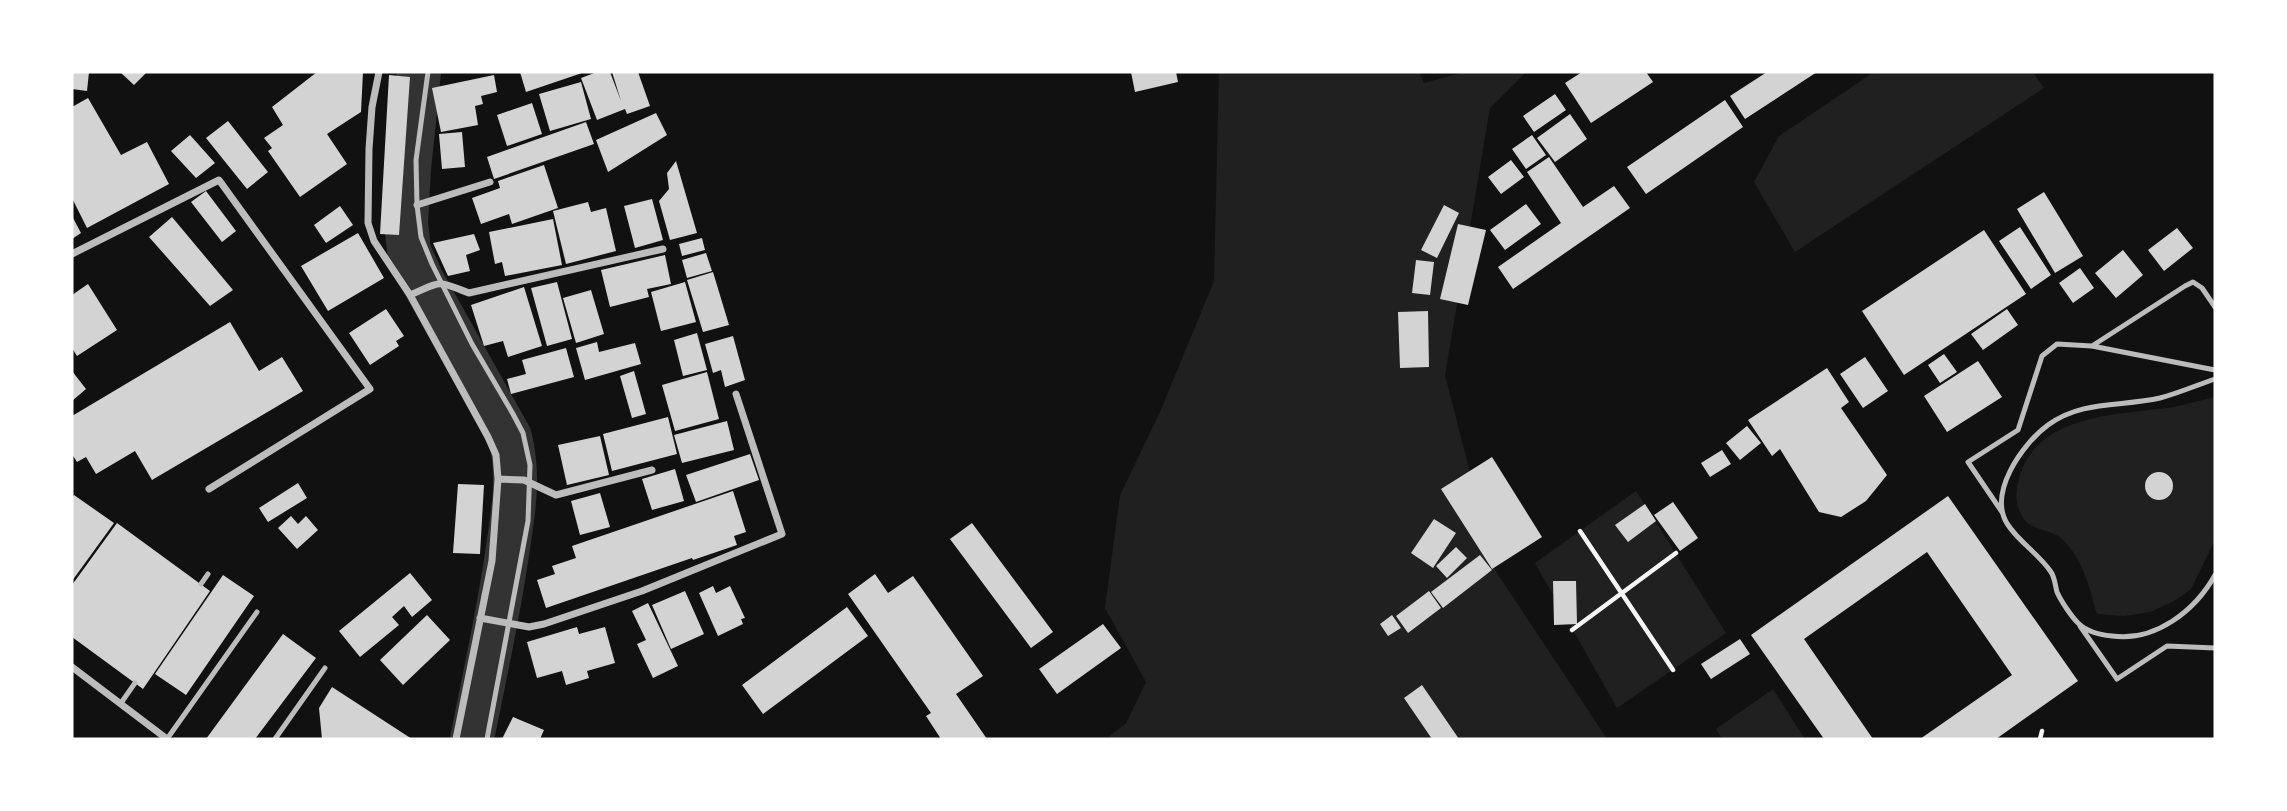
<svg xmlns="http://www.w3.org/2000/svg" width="2287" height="811" font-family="'Varela Round',sans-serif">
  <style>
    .green { fill: #202020 }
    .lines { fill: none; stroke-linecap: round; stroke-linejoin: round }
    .river { stroke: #333; stroke-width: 44 }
    .building { fill: #d3d3d3 }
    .path { stroke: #f5f5f5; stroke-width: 4.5 }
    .service { stroke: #bcbcbc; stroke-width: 5 }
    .minor { stroke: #bcbcbc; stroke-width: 7 }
  </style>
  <rect width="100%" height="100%" fill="#111"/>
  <path class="green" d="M1219,72H1419L1424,83L1465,72H1526L1490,108L1445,375L1495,570L1607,739H1106L1126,723L1146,682L1105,608L1120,495L1160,412L1214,281Z
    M1874,72H2033L2044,88L1795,252L1754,182L1779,136Z
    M2215,397V540L2191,589L2174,601L2150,612L2124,616L2097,614C2089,587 2083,558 2061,538C2051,530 2031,530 2024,519C2015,505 2015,494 2019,478C2037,413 2120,415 2174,407C2188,404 2201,400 2215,397Z
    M1636,491L1726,633L1617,708L1535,563Z
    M1773,689L1805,739H1722L1716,729Z"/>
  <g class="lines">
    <path class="river" d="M419,72L409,169L406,223L409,251L422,280L510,437C520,477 513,514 507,554C498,617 484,678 472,739"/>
  </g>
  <path class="building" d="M72,72H89L87,91L72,89Z
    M120,72H147L134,85Z
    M317,72H363L361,112L327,134L347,164L300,197L268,151L272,148L264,138L283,125L272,107Z
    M520,72H585L526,92Z
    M597,72H610L621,101L612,72H638L650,106L627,114L625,109L597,120L581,78Z
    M1131,72H1176L1178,82L1135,92Z
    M1582,72H1646L1653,82L1591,123L1565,83Z
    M1767,72H1817L1745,119L1730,96Z
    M389,75L410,77L399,235L380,234Z
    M494,75L497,92L481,96L483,104L475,106L478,125L441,132L432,88Z
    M581,82L591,119L550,131L539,94Z
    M1555,94L1566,110L1534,132L1523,116Z
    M88,98L121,155L147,142L169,184L87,228L72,198V107Z
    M1725,100L1743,127L1646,194L1627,167Z
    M532,103L542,134L507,146L497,115Z
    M656,113L667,135L608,172L596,140Z
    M1570,114L1587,139L1555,162L1537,138Z
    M228,121L268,172L247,189L206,138Z
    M586,122L594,144L494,179L487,157Z
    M462,132L465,167L442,169L439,134Z
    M190,135L215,163L196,178L171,151Z
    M1532,135L1546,155L1526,169L1512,149Z
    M1549,157L1583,207L1614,186L1630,208L1513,289L1498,267L1561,223L1527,172Z
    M1511,160L1524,177L1501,194L1488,177Z
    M676,161L697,233L670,240L659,201L669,189L667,173Z
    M544,165L558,208L512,224L509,214L481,224L472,198L500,188L498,181Z
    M206,191L236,231L222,242L191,202Z
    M2044,192L2083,256L2055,273L2017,209Z
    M652,199L663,240L635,248L624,206Z
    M588,202L591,212L606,208L616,251L566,264L553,211Z
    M1526,204L1541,224L1505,250L1490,230Z
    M1444,205L1459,213L1437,258L1421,250Z
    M340,206L353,225L326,243L314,225Z
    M72,216L81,233L72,239Z
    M172,217L233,290L210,306L149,237Z
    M553,219L562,265L505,276L502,262L495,264L489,232Z
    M1458,224L1486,230L1468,305L1440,299Z
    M2020,227L2051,275L2031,289L1999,241Z
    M2177,228L2193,248L2164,271L2148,250Z
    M1984,230L2026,294L1904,375L1862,311Z
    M358,233L384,278L328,311L301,266Z
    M474,234L480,250L466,255L470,271L448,276L433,243Z
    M702,238L705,250L682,256L679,244Z
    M2123,250L2143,275L2116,298L2095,273Z
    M706,253L712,271L687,278L682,260Z
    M665,255L671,284L647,289L649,297L610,307L601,270Z
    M1416,260L1434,262L1430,295L1412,293Z
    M2080,268L2094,288L2073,303L2059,283Z
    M713,272L729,325L703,332L687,280Z
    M557,282L572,339L547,346L531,288Z
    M685,282L696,322L661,331L651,292Z
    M88,284L117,330L77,356L72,348V295Z
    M524,287L542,346L508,357L503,341L484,346L471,305Z
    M591,290L604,334L576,343L563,298Z
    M386,309L404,336L396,341L399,346L370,365L349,333Z
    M2007,309L2018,325L1983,350L1971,334Z
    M1428,311L1429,367L1400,368L1398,312Z
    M230,322L259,371L282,357L303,391L152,480L135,451L96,474L86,457L77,462L72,454V416Z
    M697,333L707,370L683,376L674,340Z
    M733,336L745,380L725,387L721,370L713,373L705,344Z
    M597,342L599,352L635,343L641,364L585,380L576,348Z
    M566,348L574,377L511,394L507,379L526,374L522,360Z
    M1944,354L1957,372L1940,383L1928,365Z
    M1865,357L1888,391L1863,408L1840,374Z
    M1978,361L2002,397L1947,432L1924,396Z
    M1827,368L1849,402L1841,408L1887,475L1866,501L1841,517L1819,512L1780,449L1772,456L1748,420Z
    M72,371L86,389L72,401Z
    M634,371L646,414L632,418L620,376Z
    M707,372L719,419L675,431L662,385Z
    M668,417L677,454L612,471L603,434Z
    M727,421L734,450L682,463L674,435Z
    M1747,426L1761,443L1740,460L1726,443Z
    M600,436L609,475L567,485L558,445Z
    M1722,450L1731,464L1710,477L1701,463Z
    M750,454L759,480L696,502L686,475Z
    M1492,457L1542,537L1492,569L1441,489Z
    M675,469L684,501L652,510L642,479Z
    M2145 486a14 14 0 1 1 28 0a14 14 0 1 1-28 0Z
    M298,483L307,498L268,522L259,508Z
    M458,484L484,485L480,554L453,553Z
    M733,491L746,532L734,536L737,545L693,560L692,558L546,608L537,580L555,574L552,566L576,558L572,546Z
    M600,493L610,527L580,535L571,501Z
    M74,495L114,523L72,581V498Z
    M1948,496L2078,681L1996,739H1920L2012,675L1927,552L1804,639L1873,739H1824L1751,635Z
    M1673,502L1698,538L1680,551L1654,515Z
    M1645,504L1656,521L1628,542L1615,525Z
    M291,516L298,524L306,516L318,530L297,549L278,528Z
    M1434,519L1456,533L1433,568L1411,553Z
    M117,523L210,591L143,689L72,637V585Z
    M972,523L1053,632L1031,648L950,539Z
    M1456,547L1467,558L1447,578L1436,566Z
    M1480,555L1492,570L1443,608L1431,592Z
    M410,573L432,600L412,617L404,606L392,617L399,625L360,657L339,631Z
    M875,574L888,593L913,576L983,676L956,694L987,739H941L926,716L931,713L848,594Z
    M223,575L254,596L186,695L155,674Z
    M1553,581H1576L1577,624L1554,625Z
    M713,586L716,593L730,586L745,618L741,619L743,624L718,636L699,593Z
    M685,591L704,634L671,649L652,605Z
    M1429,591L1441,608L1408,633L1396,616Z
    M648,603L678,666L653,678L637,644L646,640L632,611Z
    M847,607L868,636L763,714L742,685Z
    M427,615L450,640L403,685L380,660Z
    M1392,615L1401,628L1388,636L1380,624Z
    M1103,624L1121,648L1057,694L1039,669Z
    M577,627L579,634L605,627L615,663L587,671L589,678L566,685L562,671L537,678L527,642Z
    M283,634L316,658L255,739H206Z
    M1740,639L1750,654L1711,679L1701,664Z
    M1422,685L1459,739H1432L1404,698Z
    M332,687L412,739H322L319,708Z
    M513,717L544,730L540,739H502Z"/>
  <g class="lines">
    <path class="path" d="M1580,531L1673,670
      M1572,630L1676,553
      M2040,739L2042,731"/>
    <path class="service" d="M428,72L416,160L417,205L421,237L432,264L472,344L513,414L523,433L530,465L528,521L487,739
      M2092,346L2185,286L2193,282L2202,288L2215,307
      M2215,379C2197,385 2179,393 2160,398C2121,407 2082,400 2048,425C2022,444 1987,494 2008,525C2020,543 2039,554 2051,572C2055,578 2055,585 2057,592C2061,601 2071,616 2078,623C2087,632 2100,635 2112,636C2155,642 2195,611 2215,575
      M2002,512L1968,462L2018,430L2042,356L2057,344L2092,346L2215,370
      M201,584L208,574
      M2080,626L2117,679L2167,646L2215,648
      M121,703L135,683
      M167,739L257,612
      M275,739L325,668"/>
    <path class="minor" d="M379,72L372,107L369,149L368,223L374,241L410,295L488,437L496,455L498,479L492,561L456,739
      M417,205L490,182
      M72,254L219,180L370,389L209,489
      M410,295C443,281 435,280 469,293L663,249
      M498,479L524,480L556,495L652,470
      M480,618L529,627L544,624L642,591L782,534L736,394
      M72,667L167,739"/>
  </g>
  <rect width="2287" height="811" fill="none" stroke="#ffffff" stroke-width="147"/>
</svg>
